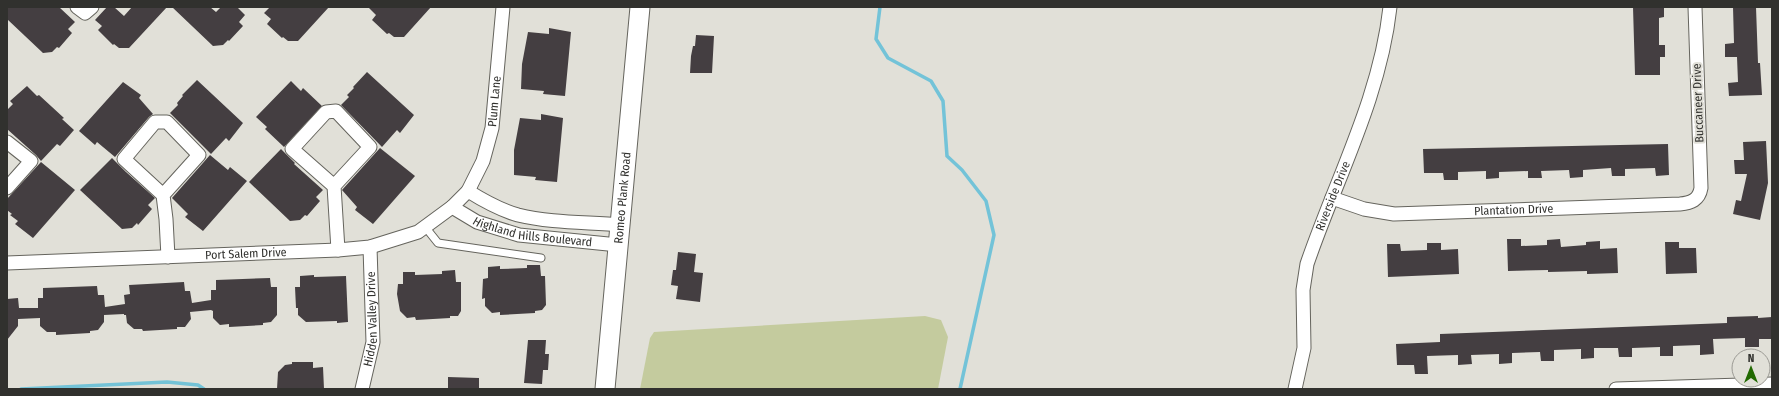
<svg xmlns="http://www.w3.org/2000/svg" width="1779" height="396" font-family="'Fira Sans Condensed',sans-serif">
  <style>
    .green { fill: #c4cb9e }
    .lines { fill: none; stroke-linecap: round; stroke-linejoin: round }
    .stream { stroke: #73c3d8; stroke-width: 3.5 }
    .building { fill: #443e41 }
    .service-casing { stroke: #65645d; stroke-width: 9 }
    .minor-casing { stroke: #65645d; stroke-width: 15 }
    .secondary-casing { stroke: #65645d; stroke-width: 21 }
    .service { stroke: #fff; stroke-width: 7 }
    .minor { stroke: #fff; stroke-width: 13 }
    .secondary { stroke: #fff; stroke-width: 19 }
    .labels { text-anchor: middle; dominant-baseline: central; stroke-width: 4; stroke-linejoin: round; paint-order: stroke }
    .street-label { font-size: 12px; fill: #31312e; stroke: #e1e0d8 }
  </style>
  <rect width="100%" height="100%" fill="#e1e0d8"/>
  <path class="green" d="M925,316L941,320L948,337L938,389H640L650,338L654,332Z"/>
  <g class="lines">
    <path class="stream" d="M880,7L876,39L888,58L931,81L943,101L947,156L962,170L986,201L994,235L960,389
      M21,389L167,382L198,385L204,389"/>
  </g>
  <path class="building" d="M7,7H59L75,22L68,29L72,33L59,48L57,47L52,52L43,53L7,19Z
    M107,7H114L124,16L132,7H167L129,48H119L114,44L113,45L98,30L102,26L95,20Z
    M172,7H210L216,12L221,7H237L245,15L239,22L243,26L229,41L228,40L223,45L213,46Z
    M270,7H329L298,41H288L283,37L282,38L267,24L271,19L264,13Z
    M368,7H431L404,37H394L389,33L387,34L372,20L376,15Z
    M1633,7H1664V17L1659,18V45H1665V57H1660V75H1635Z
    M1733,7H1756L1758,63H1760L1762,95L1729,96L1728,83L1738,82L1737,57H1725V44L1734,43Z
    M549,28L571,32L565,96L543,94L544,91L521,89L522,64L528,32L549,34Z
    M696,35L714,36L712,73H690L691,56L693,46H695Z
    M367,72L414,115L400,133L397,130L382,147L341,105L349,97L347,95L354,88L353,87Z
    M197,80L243,123L229,141L226,138L211,154L170,113L178,105L177,103L183,96L182,95Z
    M291,81L301,91L303,88L322,106L284,147L265,129L267,127L256,117Z
    M123,82L141,95L139,98L153,114L149,117L115,157L97,142L95,145L79,131Z
    M27,86L37,96L39,95L64,118L62,119L74,130L60,146L57,144L41,161L36,155L7,129V110L13,104L10,101Z
    M541,114L563,118L557,182L535,180L536,177L514,175V150L520,118L541,120Z
    M1766,141L1768,183L1760,220L1733,214L1736,200L1741,201L1747,174H1735L1734,160H1744L1743,142Z
    M1668,144L1669,175L1656,176L1655,168L1625,169V176H1612L1611,168L1583,170V177L1570,178L1569,170L1541,171L1542,178H1528V171L1499,172V178L1486,179V171L1458,172V180H1444L1443,173H1424L1423,149Z
    M380,148L415,176L373,224L355,210L357,207L342,190Z
    M281,149L295,163L294,164L323,190L316,197L320,201L307,216L305,215L300,220L290,221L249,182Z
    M210,155L228,170L230,167L247,181L203,231L185,217L188,214L172,198Z
    M112,158L126,172L155,198L148,205L152,209L138,225L137,223L132,228L122,229L80,190Z
    M41,162L75,190L33,238L15,224L18,221L10,215L12,214L7,210V199Z
    M1507,239H1521V246L1547,245V240L1560,239L1561,247L1586,245V242L1600,241V249L1617,248L1618,273L1587,274V271L1548,272V270L1508,271Z
    M1665,242H1679V248H1696L1697,273L1666,274Z
    M1427,243H1441V250L1458,249L1459,274L1388,277L1387,244H1400L1401,251L1427,250Z
    M678,252L696,254L694,272L703,273L700,302L676,299L678,286L671,285L673,270H676Z
    M527,265H540L541,276H545L546,305L542,310L535,311V313L500,315V312L492,313L485,306V298L482,299L483,279L488,278V267L500,266V269L527,268Z
    M455,270L456,282H461V311L458,316H450V318L416,320L415,317L407,318L400,311L397,294L398,284H403V272H415V275L442,274V271Z
    M314,275V277L346,276L348,322L337,323V321L306,322L298,315V308H296L295,287H300V276Z
    M270,278L271,287H277V315L271,322L263,323V325L229,327V324L220,325L213,318V311L211,310L190,312L191,319L185,327H177V329L143,331L142,329H134L127,323L126,315H124V314L104,315V322L98,330L90,331V333L56,335V332H47L40,326V318L18,319V326L7,340V299L18,298L19,308H38V298H43V288L97,286L98,295H104L105,307L125,304L124,295L130,294L129,285L184,282L185,291H190L192,303L211,300V290H216V280Z
    M1758,316V318L1772,317V339H1759V347H1745V338L1713,339L1714,354L1700,355V345L1673,346V356H1660V347L1632,348V357H1619L1618,348H1594V358L1581,359V349L1554,350V361H1541L1540,352L1512,353V363L1499,364V354L1471,355L1472,364L1458,365V355L1427,356L1428,374H1415L1414,365H1397L1396,344L1440,342V334L1727,323V317Z
    M528,340H546L545,354H549L548,370H543L542,384L524,383Z
    M292,362H313V368L323,367L324,389H277L278,372L285,365L292,364Z
    M448,377L479,378V389H448Z"/>
  <g class="lines">
    <g class="service-casing">
      <path id="service" d="M426,228L438,243L541,258"/>
    </g>
    <g class="minor-casing">
      <g id="minor">
        <path d="M77,7L85,13L92,7"/>
        <path d="M7,142L31,161L7,188"/>
        <path d="M334,186L370,147L336,111L326,112L292,149L334,186L338,250"/>
        <path d="M468,191C484,201 500,210 518,215C551,223 587,222 621,225"/>
        <path d="M163,195L199,155L167,122H155L124,159L163,195L166,219L168,257"/>
        <path id="s1" d="M1332,198L1364,209L1394,214L1680,204C1691,203 1699,200 1701,188L1695,7"/>
        <path id="s2" d="M452,207L477,222L519,235L618,245"/>
        <path id="s3" d="M7,263L338,250L370,247L418,232L452,207L468,191L483,161L492,128L503,7"/>
        <path id="s4" d="M362,389L373,342L370,247"/>
        <path id="s5" d="M1295,389L1304,348L1303,290L1307,264C1336,179 1380,98 1390,7"/>
        <path d="M1616,389L1772,384"/>
      </g>
    </g>
    <g class="secondary-casing">
      <g id="secondary">
        <path id="s6" d="M605,389L640,7"/>
      </g>
    </g>
    <use href="#service" class="service"/>
    <use href="#minor" class="minor"/>
    <use href="#secondary" class="secondary"/>
  </g>
  <g class="labels">
    <g class="street-label">
      <text stroke="none"><textPath href="#s3" startOffset="573">Plum Lane</textPath></text>
      <text transform="translate(1698 103) rotate(-92)">Buccaneer Drive</text>
      <text stroke="none"><textPath href="#s5" startOffset="199">Riverside Drive</textPath></text>
      <text stroke="none"><textPath href="#s6" startOffset="192">Romeo Plank Road</textPath></text>
      <text stroke="none"><textPath href="#s1" startOffset="184">Plantation Drive</textPath></text>
      <text stroke="none"><textPath href="#s2" startOffset="86">Highland Hills Boulevard</textPath></text>
      <text stroke="none"><textPath href="#s3" startOffset="239">Port Salem Drive</textPath></text>
      <text stroke="none"><textPath href="#s4" startOffset="71">Hidden Valley Drive</textPath></text>
    </g>
  </g>
  <rect width="1779" height="396" fill="none" stroke="#31312e" stroke-width="16"/>
  <g transform="translate(1751 368)"><circle r="19" fill="#e1e0d8" stroke="#9b9a94"/>
  <path d="M0-3L7 15L0 10L-7 15Z" fill="#216901"/>
  <text y="-6" font-size="11" font-weight="bold" text-anchor="middle" fill="#31312e">N</text>
  </g>
</svg>
